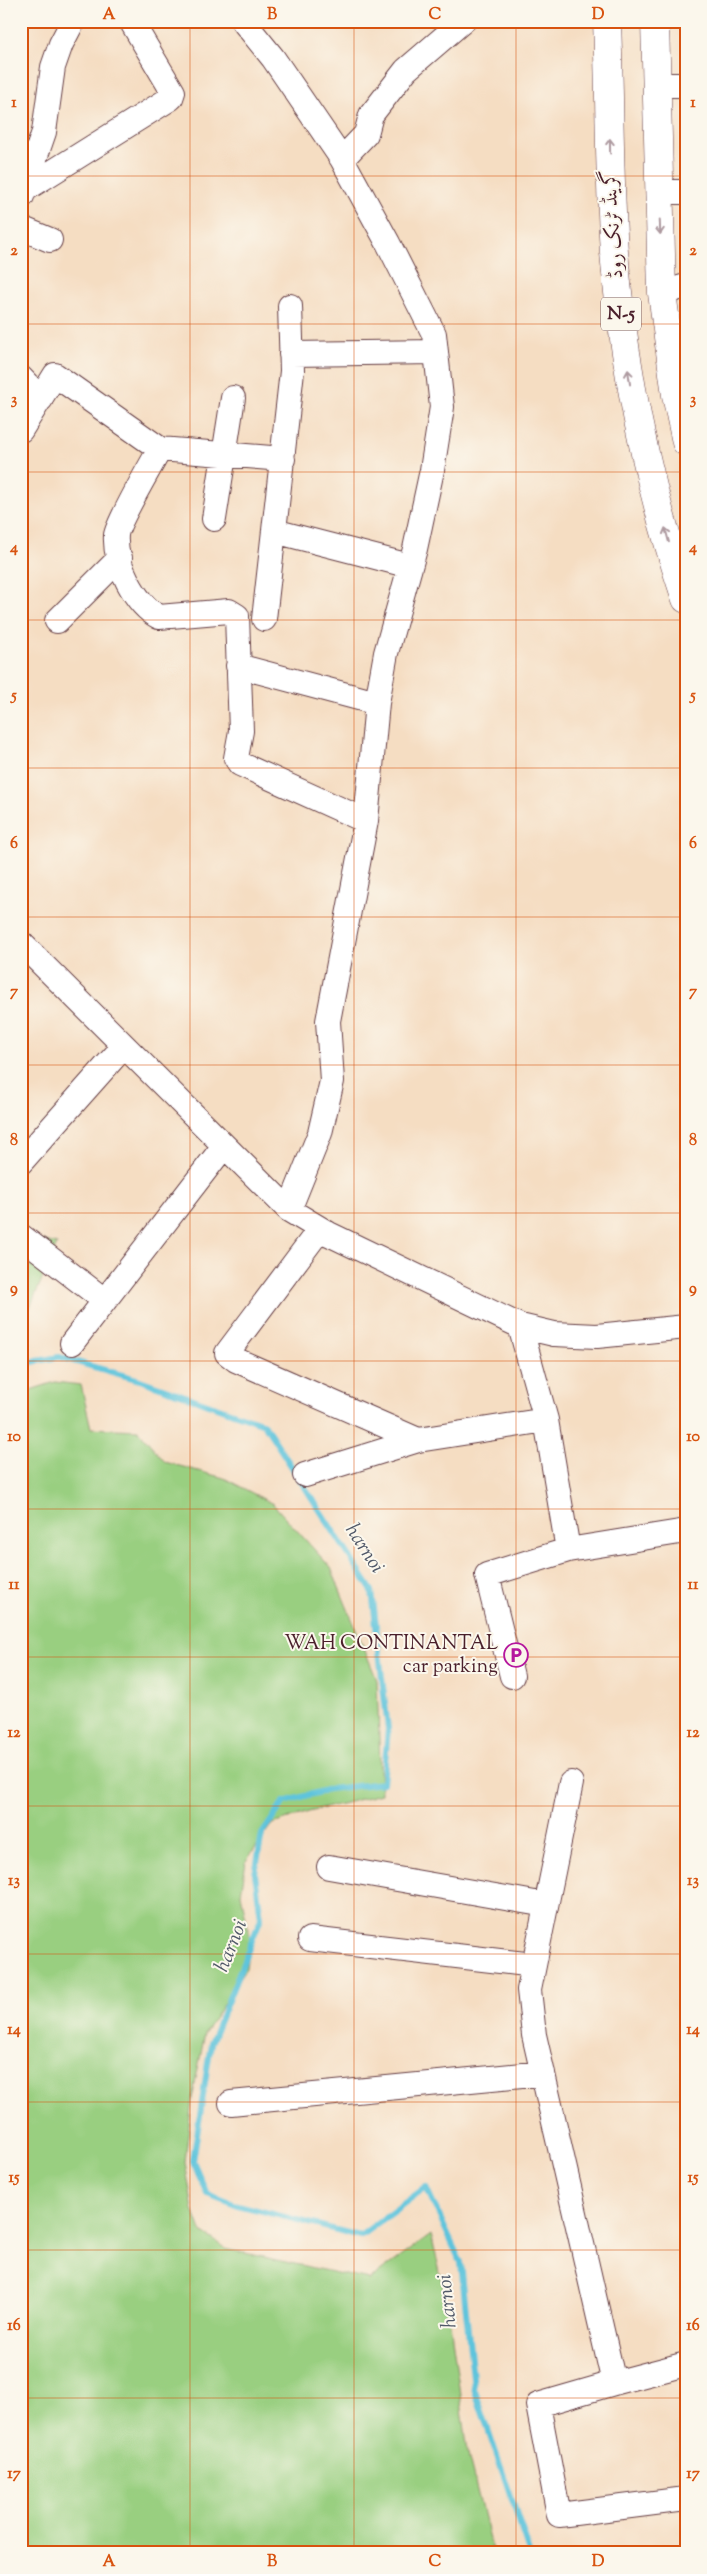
<svg xmlns="http://www.w3.org/2000/svg" width="707" height="2574" font-family="'Sorts Mill Goudy',Amiri,serif">
  <style>
    .green { fill: #99cf80; stroke: #727756 }
    .lines { fill: none; stroke-linecap: round; stroke-linejoin: round }
    .stream { stroke: #5ec4dc; stroke-width: 6 }
    .minor-casing { stroke: #643c42; stroke-width: 26 }
    .highway-casing { stroke: #643c42; stroke-width: 29 }
    .minor { stroke: #fff; stroke-width: 24 }
    .highway { stroke: #fff; stroke-width: 28 }
    .oneway { stroke: #ae9aa0 }
    .grid { fill: none; stroke: #d8530f; stroke-width: 1; stroke-opacity: 0.55 }
    .labels { text-anchor: middle; dominant-baseline: central; stroke-width: 4; stroke-linejoin: round; paint-order: stroke }
    .shield { fill: #fbf7ec; stroke: #7f6065; stroke-width: 1 }
    .shield-label { font-size: 19px; font-weight: bold; fill: #4a1f2b }
    .street-label { font-size: 20px; fill: #4a1f2b; stroke: #fbf7ec }
    .poi-label { font-size: 20px; fill: #4a1f2b; stroke: #fbf7ec; text-anchor: end }
    .water-label { font-size: 21px; font-style: italic; fill: #515969; stroke: #fbf7ec }
    .neatline { fill: none; stroke: #d8530f; stroke-width: 2 }
    .grid-label { font-size: 16px; text-anchor: middle; font-weight: bold; fill: #d8530f }
  </style>
  <rect width="100%" height="100%" fill="#fbf7ec"/>
  <filter id="ink" filterUnits="userSpaceOnUse"><feTurbulence type="fractalNoise" baseFrequency=".02" numOctaves="2"/><feDisplacementMap in="SourceGraphic" scale="10" xChannelSelector="R" yChannelSelector="G"/><feConvolveMatrix kernelMatrix="1 2 1 2 8 2 1 2 1" color-interpolation-filters="sRGB"/></filter>
  <filter id="wash" filterUnits="userSpaceOnUse"><feTurbulence type="fractalNoise" baseFrequency=".0096" numOctaves="4" result="noise"/><feDisplacementMap in="SourceGraphic" scale="20" xChannelSelector="R" yChannelSelector="G"/><feGaussianBlur stdDeviation="1.12" result="paint"/><feColorMatrix in="noise" values="0 0 0 0 0 0 0 0 0 0 0 0 0 0 0 0 0 1.4 0 .05"/><feComposite in="paint" operator="in"/></filter>
  <g filter="url(#wash)">
    <rect width="100%" height="100%" fill="#f5ddc2"/>
    <path class="green" d="M21,1235L57,1244L25,1319L21,1322Z
      M55,1382L81,1385L91,1428L138,1430L165,1462L224,1478L273,1504L331,1568L377,1680L381,1794L309,1812L273,1824L246,1861L241,1894L250,1938L246,1968L205,2033L192,2099L185,2162L193,2210L201,2231L226,2249L369,2280L431,2235L447,2301L469,2459L493,2553H21V1393Z"/>
    <g class="lines">
      <path class="stream" d="M21,1364L59,1357L140,1380L264,1424L372,1591L388,1729L383,1783L330,1789L284,1802L262,1834L255,1874L261,1918L211,2043L193,2161L207,2194L234,2204L360,2236L426,2187L461,2263L474,2388L530,2553"/>
    </g>
  </g>
  <g filter="url(#ink)">
    <g class="lines">
      <g class="minor-casing">
        <path id="minor" d="M243,21L273,58L342,159L388,243L434,334L442,407L432,470L415,549L386,653L377,703L366,821L328,1021L332,1081L320,1133L289,1210
          M657,85H686
          M342,159L366,134L371,115L406,70L463,21
          M24,190L171,98L173,92L131,21
          M658,192H686
          M22,196L44,132L53,67L61,44L73,21
          M21,228L50,240
          M662,293L686,286
          M291,354L436,352
          M21,378L41,399
          M21,430L55,375L160,449C152,463 117,524 116,535C114,563 135,604 159,617L229,611L237,616L241,731L236,758L240,764L366,821
          M160,449L283,459
          M214,519L233,398
          M274,531L410,566
          M264,619L292,371L290,306
          M57,621L120,558
          M238,666L377,703
          M21,943L289,1210L329,1234L520,1326L554,1334L597,1336L686,1327
          M21,1162L124,1046
          M320,1229L227,1353L236,1360L418,1440L546,1420
          M21,1236L104,1300
          M520,1326L546,1420L568,1550
          M72,1343L224,1146
          M305,1475L418,1440
          M512,1676L487,1575L568,1550L686,1531
          M571,1783L529,1990L534,2035L614,2383L686,2364
          M329,1867L546,1905
          M310,1939L534,1965
          M231,2103L543,2073
          M614,2383L538,2405L559,2515L686,2499"/>
      </g>
      <g class="highway-casing">
        <path id="highway" d="M607,21C610,98 609,175 614,252C624,369 648,487 686,599
          M655,21L662,293L676,395L686,442"/>
      </g>
      <use href="#minor" class="minor"/>
      <use href="#highway" class="highway"/>
    </g>
    <defs><path id="oneway-shaft" d="M-6 0H5M1.5-3L5.5 0L1.5 3" fill="none" stroke-width="1.6" stroke-linecap="round" stroke-linejoin="round" transform="scale(1.25)"/></defs>
    <g class="oneway">
      <use href="#oneway-shaft" transform="translate(610 146) rotate(-91)"/>
      <use href="#oneway-shaft" transform="translate(660 227) rotate(88)"/>
      <use href="#oneway-shaft" transform="translate(629 377) rotate(-98)"/>
      <use href="#oneway-shaft" transform="translate(667 535) rotate(-105)"/>
    </g>
  </g>
  <path class="grid" d="M190,21V2553M354,21V2553M516,21V2553M21,176H686M21,324H686M21,472H686M21,620H686M21,768H686M21,917H686M21,1065H686M21,1213H686M21,1361H686M21,1509H686M21,1657H686M21,1806H686M21,1954H686M21,2102H686M21,2250H686M21,2398H686"/>
  <defs>
    <g id="parking-ring" transform="scale(1.25)"><circle r="9.5" fill="#fbf7ec" stroke="#b5179e" stroke-width="1.5"/><path d="M-3.5-5.5H1a3.5 3.5 0 0 1 0 7H-1V5.5H-3.5ZM-1-3.4V-.6H.8a1.4 1.4 0 0 0 0-2.8Z" fill="#b5179e"/></g>
  </defs>
  <g fill-rule="evenodd">
    <use href="#parking-ring" x="516" y="1655"/>
  </g>
  <g class="labels">
    <rect class="shield" x="601" y="297.5" width="40" height="33" rx="4"/>
    <g class="shield-label">
      <text x="621" y="314">N-5</text>
    </g>
    <g class="street-label">
      <text transform="translate(614 224) rotate(-94)">گرینڈ ٹرنک روڈ</text>
    </g>
    <g class="poi-label">
      <text x="498" y="1644">WAH CONTINANTAL<tspan x="498" dy="23">car parking</tspan></text>
    </g>
    <g class="water-label">
      <text transform="translate(364 1549) rotate(57)">harnoi</text>
      <text transform="translate(232 1946) rotate(-68)">harnoi</text>
      <text transform="translate(448 2301) rotate(-96)">harnoi</text>
    </g>
  </g>
  <rect width="707" height="2574" fill="none" stroke="#fbf7ec" stroke-width="55"/>
  <rect x="28" y="28" width="652" height="2518" class="neatline"/>
  <g class="grid-label">
    <text x="109" y="19">A</text>
    <text x="272" y="19">B</text>
    <text x="435" y="19">C</text>
    <text x="598" y="19">D</text>
    <text x="14" y="107">1</text>
    <text x="693" y="107">1</text>
    <text x="14" y="255">2</text>
    <text x="693" y="255">2</text>
    <text x="14" y="404">3</text>
    <text x="693" y="404">3</text>
    <text x="14" y="552">4</text>
    <text x="693" y="552">4</text>
    <text x="14" y="700">5</text>
    <text x="693" y="700">5</text>
    <text x="14" y="848">6</text>
    <text x="693" y="848">6</text>
    <text x="14" y="996">7</text>
    <text x="693" y="996">7</text>
    <text x="14" y="1145">8</text>
    <text x="693" y="1145">8</text>
    <text x="14" y="1293">9</text>
    <text x="693" y="1293">9</text>
    <text x="14" y="1441">10</text>
    <text x="693" y="1441">10</text>
    <text x="14" y="1589">11</text>
    <text x="693" y="1589">11</text>
    <text x="14" y="1737">12</text>
    <text x="693" y="1737">12</text>
    <text x="14" y="1885">13</text>
    <text x="693" y="1885">13</text>
    <text x="14" y="2034">14</text>
    <text x="693" y="2034">14</text>
    <text x="14" y="2182">15</text>
    <text x="693" y="2182">15</text>
    <text x="14" y="2330">16</text>
    <text x="693" y="2330">16</text>
    <text x="14" y="2478">17</text>
    <text x="693" y="2478">17</text>
    <text x="109" y="2566">A</text>
    <text x="272" y="2566">B</text>
    <text x="435" y="2566">C</text>
    <text x="598" y="2566">D</text>
  </g>
</svg>
